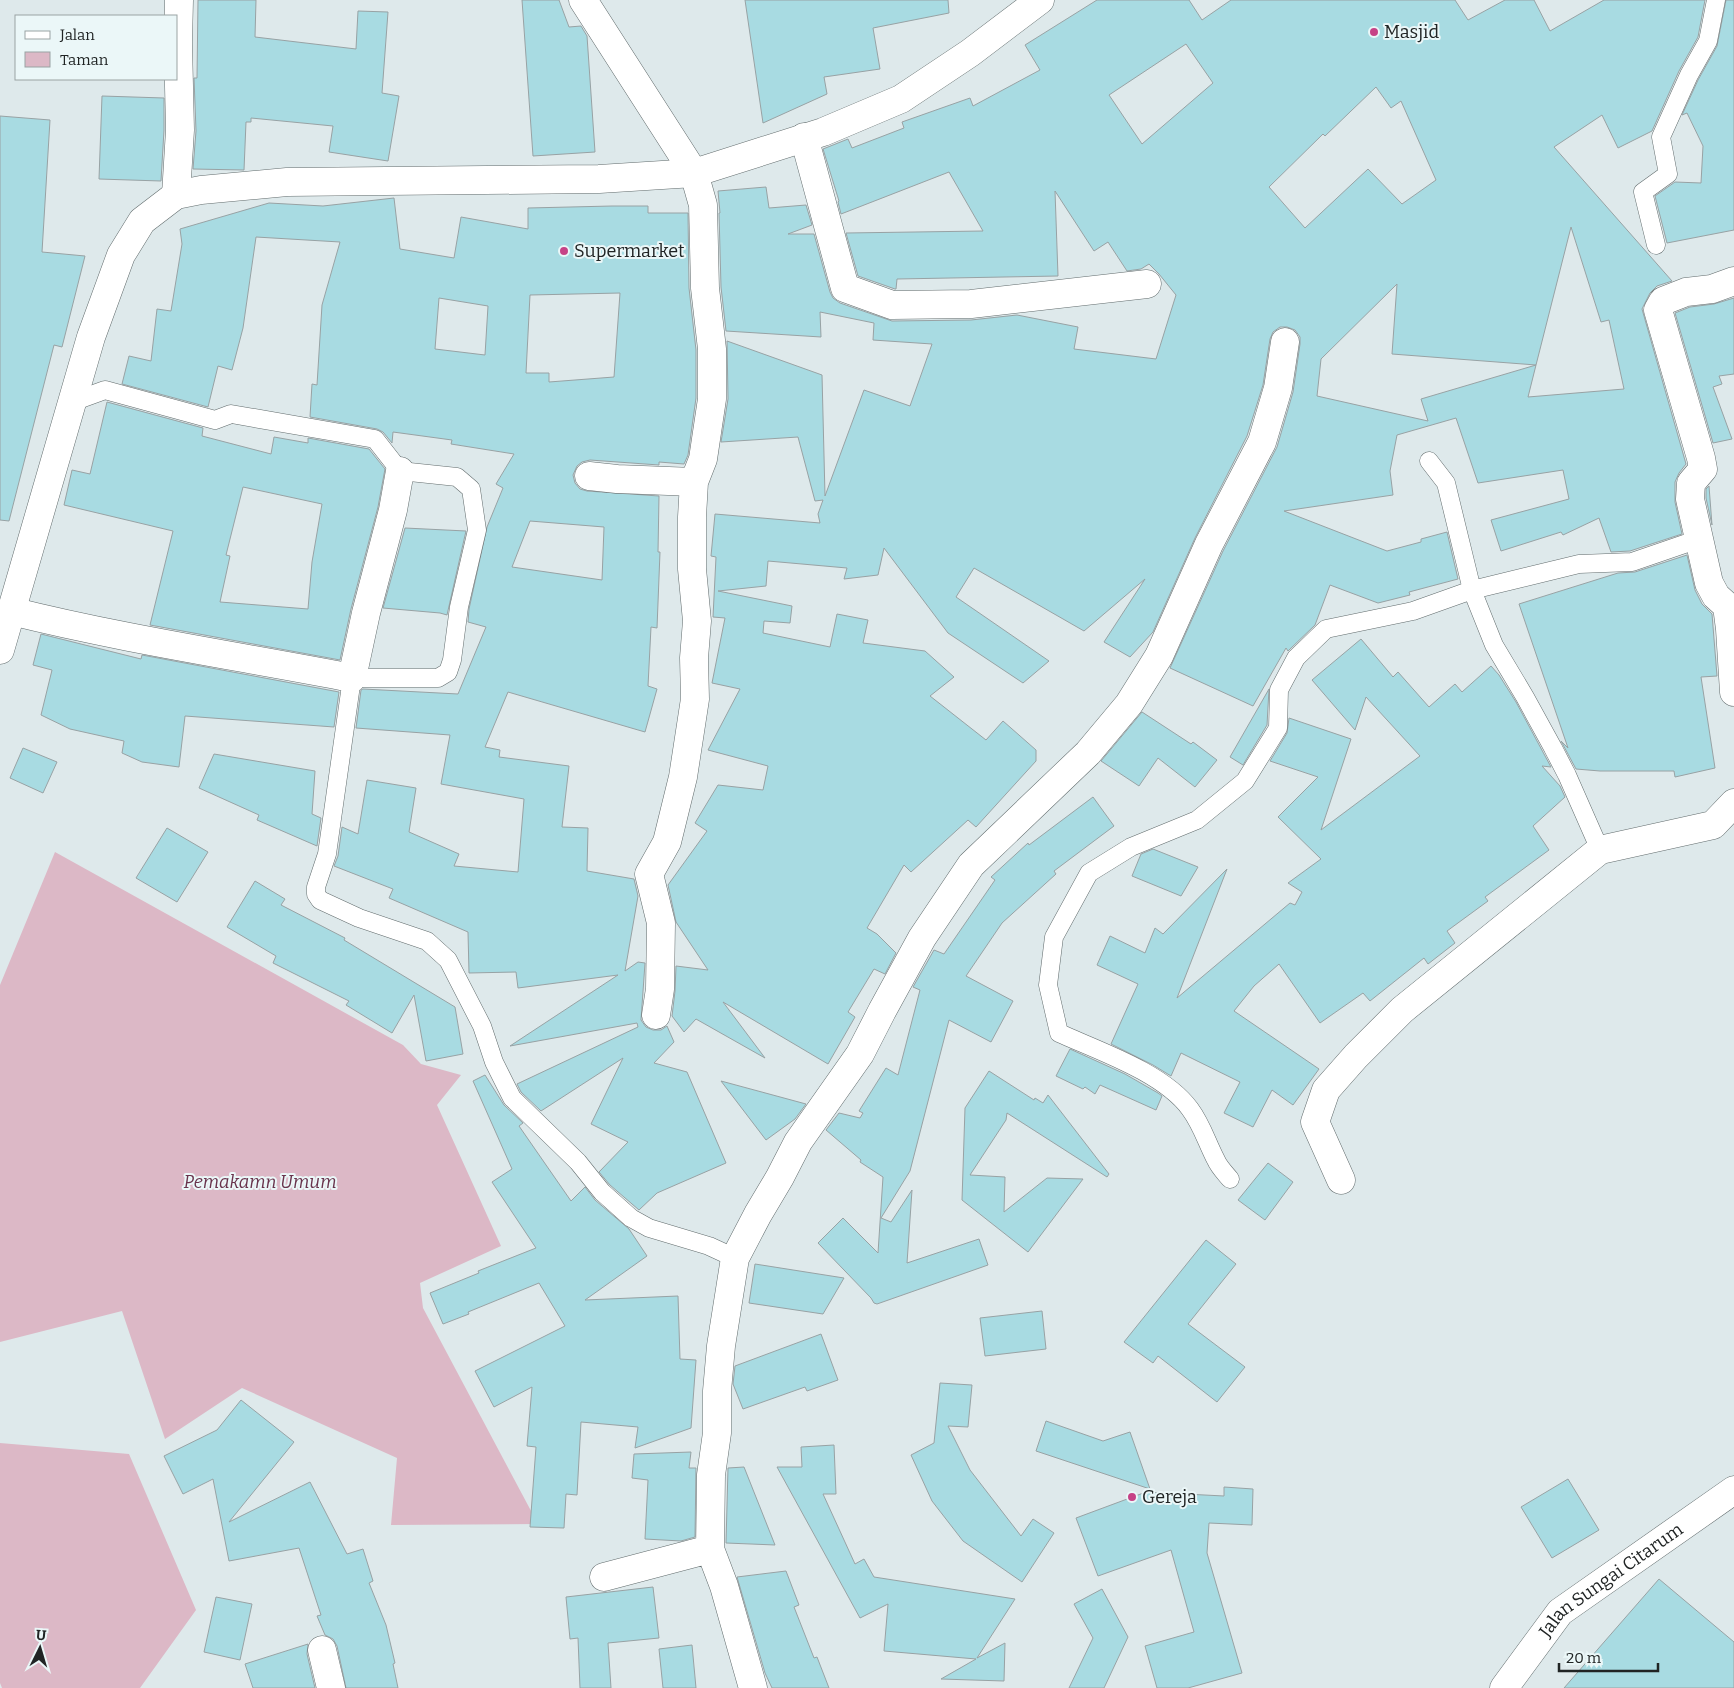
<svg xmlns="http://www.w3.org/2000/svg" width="1734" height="1688" font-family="Bitter,serif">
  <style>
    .green { fill: #dcb8c6 }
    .building { fill: #a8dbe2; stroke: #98a2a4; fill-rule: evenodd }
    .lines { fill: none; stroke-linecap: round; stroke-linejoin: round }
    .lane-casing { stroke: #626c6d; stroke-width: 19 }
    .street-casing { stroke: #626c6d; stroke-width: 29 }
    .secondary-casing { stroke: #626c6d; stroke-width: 29 }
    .lane { stroke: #fff; stroke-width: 18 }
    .street { stroke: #fff; stroke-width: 28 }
    .secondary { stroke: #fff; stroke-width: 28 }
    .poi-dot { fill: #c64286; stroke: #ebf7f8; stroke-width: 2 }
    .labels { text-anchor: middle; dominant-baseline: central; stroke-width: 4; stroke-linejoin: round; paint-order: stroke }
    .poi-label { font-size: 18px; fill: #202424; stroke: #ebf7f8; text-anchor: start }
    .park-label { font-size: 18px; font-style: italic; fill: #69334c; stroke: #ebf7f8 }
    .street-label { font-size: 18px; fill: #202424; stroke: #ebf7f8 }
  </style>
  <rect width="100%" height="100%" fill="#dee9eb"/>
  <path class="green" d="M55,852L403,1045L421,1064L461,1075L437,1105L501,1246L420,1283L423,1308L538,1524L391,1525L397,1458L242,1388L165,1439L122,1311L0,1342V985Z
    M0,1443L129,1454L196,1610L140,1688H2L0,1683Z"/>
  <path class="building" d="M198,0H256L255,37L356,49L358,11L388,12L382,93L399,96L388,161L329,152L333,126L251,118V122H246L244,170L193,169L196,131L194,78H197Z
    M522,0H559L569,27L581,26L587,36L595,152L533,156Z
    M745,0H948L949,13L873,28L880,69L824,77L827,94L763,123Z
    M1097,0H1189L1202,20L1231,0H1455L1468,20L1505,0H1534L1550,31L1604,0H1705L1698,37L1679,71L1652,131L1618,148L1602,115L1554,147L1672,281L1657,286L1650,293L1642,309L1686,464L1679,473L1675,482V502L1682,534L1630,551L1611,552L1599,518L1563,535L1561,532L1501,551L1491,520L1569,499L1563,470L1478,483L1456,418L1397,435L1390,471L1393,495L1284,511L1387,551L1421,542V539L1447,532L1458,579L1409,592L1410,595L1378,603L1330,585L1315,625L1288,651L1286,648L1253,706L1170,668L1223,551L1277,447L1293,392L1300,344V337L1295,330L1287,327H1280L1273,332L1270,339L1263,385L1247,436L1195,538L1153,632L1130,657L1104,642L1145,579L1084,631L974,568L956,597L1049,661L1023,683L948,633L884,548L878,575L844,579L847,568L768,561L766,586L718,591L792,606L790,623L764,621L763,633L830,647L837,614L868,620L863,643L925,651L954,677L930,696L986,740L1003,721L1036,750V761L976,827L968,820L911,872L904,865L867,928L877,934L896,953L885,974L874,969L848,1012L855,1017L828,1064L723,1002L765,1058L696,1019L684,1032L672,1016L675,991L676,966L708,970L676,922L668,885L707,831L695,823L718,785L763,790L768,766L708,750L740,689L712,683L725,618L713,617L716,557L711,556L715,514L820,523L818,514L823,500L815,501L798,437L721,442L728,399L727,341L822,375L825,496L864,390L910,406L932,344L873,340L874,323L820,312L821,337L726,331L721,287L719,213H720L718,191L766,187L769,208L806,205L812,225L788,234H814L830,292L833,298L840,303L892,321L971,320L1017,315L1078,327L1074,349L1156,359L1176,295L1159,274L1149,264L1141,269L1127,271L1108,242L1094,251L1055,191L1058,276L897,279L896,289H895L858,276L846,233L983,231L949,172L841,214L838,202L839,201L823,149L848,139L852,148L904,128L902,122L970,98L973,106L1040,70L1025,45ZM1186,44L1213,83L1142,144L1109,95ZM1376,87L1391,108L1401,101L1436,180L1402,204L1368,169L1305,228L1269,187L1323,134L1325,136ZM1571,227L1601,322L1609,320L1624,389L1528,397L1536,365L1421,399L1428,421L1317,396L1321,359L1397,284L1392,354L1536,365Z
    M1726,0H1734V230L1667,243L1655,196L1675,182L1701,183L1703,146L1687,113L1682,115L1698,80L1717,46Z
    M102,96L164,98V130L161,181L99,179Z
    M0,116L50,120L42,252L85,256L62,347L54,345L9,521L0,520Z
    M394,198L400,249L454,258L461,217L528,229V208L612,206H648V213H688L689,288L696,350V398L688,455L684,464L659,462V465L590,460L582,462L577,466L573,475L575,483L580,489L587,491L659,496L658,552H660L657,628L651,627L648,686L657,689L645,732L508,692L485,747L500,750L499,757L569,766L562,827L588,828L587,871L634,879L638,896L625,971L638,962L645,963L641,1020L646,1027L653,1030H661L667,1026L674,1042L654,1063L687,1072L726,1163L657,1193L639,1210L610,1185L599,1172L628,1142L591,1124L623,1058L541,1111L521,1092L517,1084L638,1027L637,1023L510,1046L618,975L518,988L516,972L469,973L468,932L389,898L393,889L334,866L338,856L342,827L358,834L367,780L416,788L409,832L459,854L454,866L518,872L524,799L441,784L450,735L356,728L361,690L363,689L458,694L486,627L468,622L469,609L487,527L503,488L496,484L514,454L451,444L452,440L393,432L392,443L383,432L377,429L310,417L312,384L317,385L322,305L340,242L256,237L243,328L232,370L218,366L208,407L122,384L129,356L151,361L157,309L171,311L182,244L180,229L269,203L323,206ZM620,293L614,377L549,382V373H526L530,295ZM439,298L488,306L485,355L435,349ZM530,521L604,527L602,580L512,567Z
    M1734,298V374L1719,376L1722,384L1713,387L1732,439L1713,443L1675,313L1690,307L1714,304Z
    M107,402L203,428L202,436L271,454L274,437L308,443V438L369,449L385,469L378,507L351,609L340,660L150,625L173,531L64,505L72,470L90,474ZM243,487L322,504L312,562L308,609L220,602L230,556L226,555Z
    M1709,486L1712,525L1706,498V489Z
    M405,528L466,531L447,615L440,613L383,608Z
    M1687,555L1695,590L1702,604L1712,614L1717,676L1701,677L1715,768L1675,777L1674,771H1600L1576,769L1561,741L1568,748L1519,604L1618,573L1635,572Z
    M41,634L141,659L142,655L339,692L334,727L185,716L179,767L142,762L122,753L124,741L70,729L41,715L52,670L33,665Z
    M1361,639L1393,677L1398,672L1429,707L1455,684L1462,692L1491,666L1499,675L1516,702L1551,767L1542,766L1560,786L1565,797L1533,826L1549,850L1485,897L1488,901L1447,931L1455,943L1428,964L1424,958L1370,1001L1363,993L1320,1023L1279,964L1254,986L1234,1011L1319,1069L1293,1105L1272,1090L1253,1127L1224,1113L1240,1082L1181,1053L1171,1076L1153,1065L1111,1044L1138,984L1097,965L1110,936L1145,953L1155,928L1163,934L1227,869L1177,998L1290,903L1295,905L1302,892L1288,883L1321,859L1278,817L1318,777L1270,761L1287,733L1289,718L1351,739L1321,830L1420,756L1366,697L1355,730L1312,680Z
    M1269,689L1267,725L1243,765L1230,757Z
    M1142,712L1191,744L1193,742L1217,760L1195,787L1158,758L1139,786L1101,761Z
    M23,748L57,762L43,793L10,778Z
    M214,754L315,771L312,814L321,818L317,846L257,820L259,815L199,788Z
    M1093,797L1114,826L1054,871L1056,874L1002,923L966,976L1013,1001L991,1042L949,1020L910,1171L881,1218L891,1222L912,1190L907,1263L979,1239L988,1265L877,1304L874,1303L871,1298L818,1243L843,1218L878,1253L883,1177L860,1162L861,1160L826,1130L839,1113L860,1118L863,1113L859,1111L886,1068L898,1075L920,990L913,987L934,950L944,954L995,880L991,877L1028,843L1029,845Z
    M167,828L208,852L177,902L136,878Z
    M1153,849L1198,867L1181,896L1132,876L1141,854Z
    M255,881L285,899L281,905L345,938L344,940L455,1007L463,1054L426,1061L414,995L392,1033L346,1005L349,1001L273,963L276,956L227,927Z
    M1070,1049L1125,1074L1158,1093L1162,1096L1156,1110L1100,1085L1095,1094L1085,1087L1083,1089L1056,1076Z
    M989,1071L1034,1100L1035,1098L1043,1103L1048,1095L1109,1174L1107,1177L1007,1113L1006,1120L970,1175L1005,1177L1004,1212L1047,1178L1083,1179L1028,1252L962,1200L965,1108Z
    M485,1075L504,1105L523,1123L519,1126L571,1201L585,1187L595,1200L629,1229L647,1256L585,1300L678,1296L680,1359L696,1360L691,1428L635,1448L638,1427L581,1422L577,1495L566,1494L564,1528L530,1527L536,1447L527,1446L532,1387L494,1407L475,1371L565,1326L539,1283L468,1312L469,1314L443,1324L430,1293L479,1273L478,1271L536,1248L492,1182L512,1169L473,1081Z
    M721,1081L806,1104L795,1119L766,1140Z
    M1268,1163L1293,1182L1265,1220L1238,1200Z
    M1206,1240L1236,1264L1188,1324L1245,1367L1217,1402L1158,1356L1153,1363L1124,1342Z
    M755,1264L844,1278L823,1314L749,1303Z
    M1042,1311L1046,1349L985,1356L980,1318Z
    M821,1334L838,1380L807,1391L805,1387L743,1409L733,1384L735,1366Z
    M940,1383L972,1385L968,1427L948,1426L970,1470L1021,1536L1033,1519L1054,1533L1022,1582L963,1541L932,1501L911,1455L934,1443Z
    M241,1400L294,1442L229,1522L310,1482L347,1554L363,1549L373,1581L369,1583L386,1625L395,1663L393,1664L398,1688H346L337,1646L333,1639L325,1635L317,1616L321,1615L299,1548L229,1561L213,1479L183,1494L164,1456L217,1430Z
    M1046,1421L1103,1441L1130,1432L1150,1489L1036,1451Z
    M834,1445L836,1494H823L855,1564L864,1559L874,1577L1015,1599L977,1658L1005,1643L1004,1681L941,1679L976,1659L884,1651L888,1604L860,1618L777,1467H802L801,1447Z
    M691,1452L689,1468H696L695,1537L681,1541L645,1539L648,1480L632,1478L634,1454Z
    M744,1467L775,1545L726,1543L728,1468Z
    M1568,1479L1599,1530L1552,1558L1521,1507Z
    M1224,1487L1253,1489L1252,1525L1209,1523L1207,1553L1242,1673L1188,1688H1157L1145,1646L1194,1632L1171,1550L1098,1576L1076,1518L1146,1492L1224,1496Z
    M786,1571L799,1605L794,1607L814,1658L817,1657L829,1688H772L765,1673L737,1577Z
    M1659,1579L1734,1642V1688H1564Z
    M653,1587L659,1638L608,1643L611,1688H580L578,1638L570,1639L566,1597Z
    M1102,1589L1128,1637L1104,1688H1069L1093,1638L1074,1604Z
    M216,1597L252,1604L240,1660L204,1652Z
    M308,1644L307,1654L315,1688H253L245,1664Z
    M692,1645L696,1688H663L659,1649Z"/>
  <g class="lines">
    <g class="lane-casing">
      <path id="lane" d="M1656,245L1643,192L1668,174L1661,137L1689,75L1708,41L1716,0
        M72,402L105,390L215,420L231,414L375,439L400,471L457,477L471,489L477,530L459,607L452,660L448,672L438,678H352L327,854L316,887V894L320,900L359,918L427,941L448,960L482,1026L494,1062L512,1098L578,1162L602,1192L631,1218L649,1228L709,1246L735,1258
        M1429,461L1446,483L1472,590L1494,645L1525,697L1553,748L1567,775L1600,850
        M1230,1179C1225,1173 1219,1167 1216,1160C1207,1143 1202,1125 1190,1109C1164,1073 1099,1051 1059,1033L1048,985L1054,937L1089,873L1131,847L1197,820L1245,781L1278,728L1279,690L1296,658L1326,629L1413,611L1472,590L1579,564L1632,562L1699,539"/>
    </g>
    <g class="street-casing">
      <path id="street" d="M583,0L694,173L703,205L705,288L712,349V399L703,459L694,482L692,517V569L697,621L694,658L695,699L683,777L667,842L649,874L661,923L660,989L656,1015
        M804,137L845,288L892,305L971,304L1147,284
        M176,195L180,130L178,43L179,0
        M1734,281L1712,289L1686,292L1663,301L1658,310L1701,458L1703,469L1691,483L1690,499L1709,583L1716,596L1727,606L1730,629L1734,692
        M589,476L617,479L694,482
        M11,611C123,639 238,656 352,678L366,613L393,510L400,471
        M1341,1180L1315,1122L1326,1090L1356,1056L1402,1010L1600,850L1713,825L1734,803
        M604,1577L710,1549
        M322,1650L331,1688
        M753,1688L724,1586L710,1549L711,1475L717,1433V1391L721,1346L735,1258L758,1214L780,1177L798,1142L860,1054L882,1011L922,938L971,865L1088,753L1129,704L1159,656L1209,544L1262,442L1278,388L1285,342"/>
    </g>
    <g class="secondary-casing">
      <g id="secondary">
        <path d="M0,650L91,337L121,255L142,221L176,195L201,190L287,182L599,179L694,173L823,132L901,99L970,53L1040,0"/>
        <path id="s1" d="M1504,1688L1560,1612L1734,1490"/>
      </g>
    </g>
    <use href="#lane" class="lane"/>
    <use href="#street" class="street"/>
    <use href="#secondary" class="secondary"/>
  </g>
  <g class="poi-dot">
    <circle cx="1374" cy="32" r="5"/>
    <circle cx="564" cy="251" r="5"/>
    <circle cx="1132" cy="1497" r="5"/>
  </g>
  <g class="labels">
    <g class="poi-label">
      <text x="1384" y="32">Masjid</text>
      <text x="574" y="251">Supermarket</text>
      <text x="1142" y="1497">Gereja</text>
    </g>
    <g class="park-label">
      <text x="260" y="1182">Pemakamn Umum</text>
    </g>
    <g class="street-label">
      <text stroke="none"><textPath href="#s1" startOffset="154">Jalan Sungai Citarum</textPath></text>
    </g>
  </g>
  <rect x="15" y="15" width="162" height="65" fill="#ebf7f8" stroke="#9aa3a3"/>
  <rect x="25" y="31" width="25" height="8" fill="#ffffff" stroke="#9aa3a3"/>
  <text x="60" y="40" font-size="15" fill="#202424">Jalan</text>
  <rect x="25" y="52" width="25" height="15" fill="#dcb8c6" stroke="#9aa3a3"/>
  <text x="60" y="65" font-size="15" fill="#202424">Taman</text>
  <g transform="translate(40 1648) rotate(5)" stroke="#ebf7f8" stroke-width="4" paint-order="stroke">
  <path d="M0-4L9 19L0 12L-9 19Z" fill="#202424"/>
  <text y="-8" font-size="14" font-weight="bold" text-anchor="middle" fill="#202424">U</text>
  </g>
  <path d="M1559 1663v8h99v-8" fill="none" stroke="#202424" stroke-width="2.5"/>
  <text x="1566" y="1663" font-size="15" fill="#202424" stroke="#ebf7f8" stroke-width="4" paint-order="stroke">20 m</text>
</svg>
